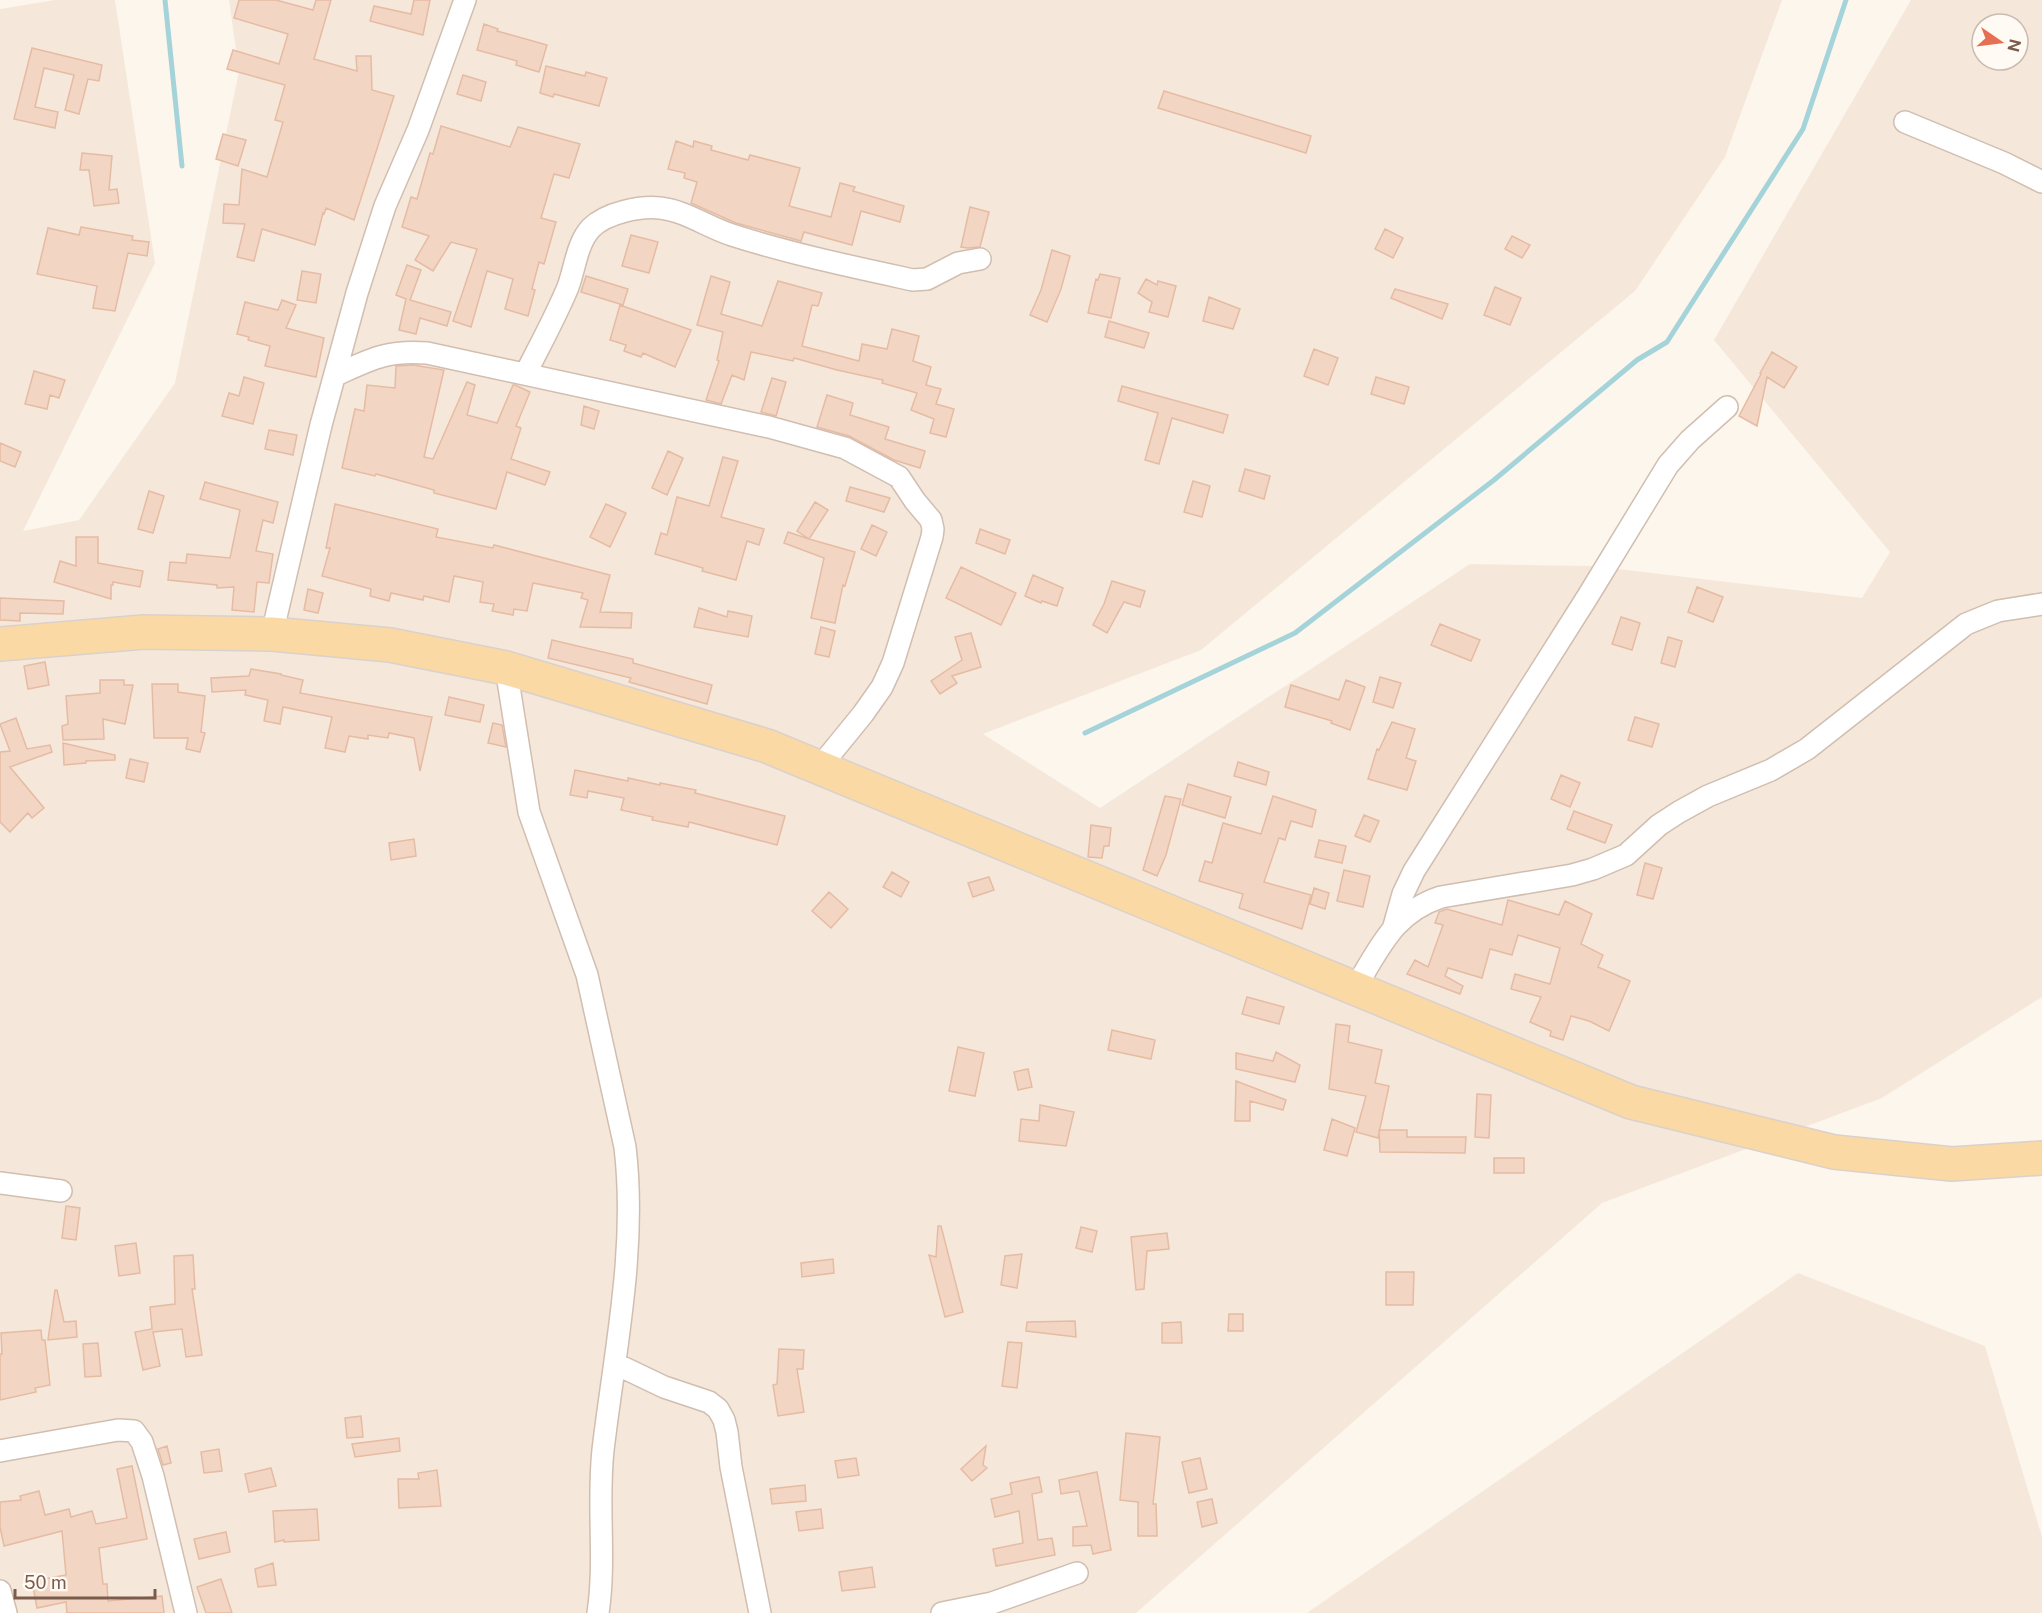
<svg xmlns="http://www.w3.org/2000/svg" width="2042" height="1613" font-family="'Public Sans',sans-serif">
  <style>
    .residential { fill: #f5e8da; fill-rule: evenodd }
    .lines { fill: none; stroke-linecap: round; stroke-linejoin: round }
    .stream { stroke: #a5d3da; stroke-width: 5 }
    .building { fill: #f3d5c3; stroke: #e6bba3; stroke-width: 1.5 }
    .street-casing { stroke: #d1beb0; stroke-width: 24 }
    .primary-casing { stroke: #dad1cd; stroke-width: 36 }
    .street { stroke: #fff; stroke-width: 21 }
    .primary { stroke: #fbd9a5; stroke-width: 33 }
  </style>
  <rect width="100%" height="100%" fill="#fdf6ec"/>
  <path class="residential" d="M55,0H115L155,263L23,531L79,520L175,383L239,71L229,0H1782L1725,157L1635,291L1201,650L983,734L1100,808L1470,564L1593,566L1862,598L1890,552L1714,340L1911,0H2042V997L1882,1098L1602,1203L1136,1613H0V9ZM1982,24H2018V60H1982Z
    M1798,1273L1985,1346L2042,1537V1613H1307Z"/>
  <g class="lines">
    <path class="stream" d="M165,0L182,166
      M1085,733L1295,633L1494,480L1637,360L1667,342L1803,129L1846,0"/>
  </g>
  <path class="building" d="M239,0H276L313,10L316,0H331L314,59L357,71L356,56H371L372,90L394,96L354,220L326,208L324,214L323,213L315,245L262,229L254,261L237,257L245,224L223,223L224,204L239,205L242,169L267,177L283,122L275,120L285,85L227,69L233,50L279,64L288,34L234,18Z
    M414,0H430L423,35L370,21L374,6L411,14Z
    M484,24L498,29L497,31L547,45L539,72L516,65L517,61L477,50Z
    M32,48L102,65L99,81L88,79L79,114L65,110L74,75L44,68L35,107L58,112L55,128L14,119Z
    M546,66L585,76L586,72L607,78L599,106L554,94L553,97L540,93Z
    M463,75L486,82L481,101L457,94Z
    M1164,91L1311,136L1306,153L1158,108Z
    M441,126L510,147L518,127L580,144L569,178L554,174L541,218L556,222L544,264L539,262L532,289L535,290L528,316L505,309L513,279L487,271L471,327L453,321L477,249L451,242L433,271L415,260L429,236L402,227L411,197L417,199L430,153L433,154Z
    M223,134L246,140L238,166L216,159Z
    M676,141L693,147L694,141L712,146L711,150L748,160L750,155L800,168L789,206L831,217L840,183L855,187L853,191L904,206L900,222L861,211L852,245L804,232L801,241L736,223L691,203L697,182L684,178L685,173L668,169Z
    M82,153L112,156L109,190L117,189L119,203L94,206L89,170H80Z
    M970,207L989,212L980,247L968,248L961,247Z
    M81,227L133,236L132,240L149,242L147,256L128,253L115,311L93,308L97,286L37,274L48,228L79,235Z
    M1385,229L1403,238L1393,258L1375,249Z
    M631,235L658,242L649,273L622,266Z
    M1512,236L1530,245L1522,258L1505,249Z
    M1052,250L1070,256L1061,289L1047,322L1030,315L1041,290Z
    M407,265L421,270L410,300L451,312L447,326L420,318L416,334L399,330L406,299L396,295Z
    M302,271L321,274L316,303L297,300Z
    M1100,274L1120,278L1111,318L1088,313L1096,279L1098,280Z
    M586,276L628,289L623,305L581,292Z
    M711,276L730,282L721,314L762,326L778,281L822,293L818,306L812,305L802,346L859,361L862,344L887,349L892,329L919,336L913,361L931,367L926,385L941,389L936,404L954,409L946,437L930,433L934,419L911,410L917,393L882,383L883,380L837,370L794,358L793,361L751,352L744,380L732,375L721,404L706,400L719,361L717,360L723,332L697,325Z
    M1146,279L1157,285L1158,281L1176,286L1168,317L1149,312L1152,302L1138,293Z
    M1495,287L1521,298L1510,325L1484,315Z
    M1395,289L1448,304L1442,319L1391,298Z
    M1209,297L1240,309L1233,329L1203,321Z
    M282,300L296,305L286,328L324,338L316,377L265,366L270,346L248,340L249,337L237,334L245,302L278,310Z
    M620,305L691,330L675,367L643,353L641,357L624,351L626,345L610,340Z
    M1109,321L1149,333L1144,348L1105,337Z
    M1314,349L1338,358L1328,385L1304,376Z
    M1772,352L1797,367L1784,388L1767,377L1757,426L1739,416L1761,374L1760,373Z
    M413,365L444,370L424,457L433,459L467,382L475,385L467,415L497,423L513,385H515L530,392L516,426L521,428L511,459L550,472L545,485L507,472L496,509L434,493V490L376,474L375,476L342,468L355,409L364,411L367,385L395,388L396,366Z
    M34,371L65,380L59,398L50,395L47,409L25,404Z
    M244,377L264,383L253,424L222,416L229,393L239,396Z
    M1376,377L1409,387L1404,404L1371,394Z
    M772,378L786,382L776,416L761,412Z
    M1122,386L1228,415L1223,433L1172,418L1159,464L1145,460L1158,413L1118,401Z
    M827,395L853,403L850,415L889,427L885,439L925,451L920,468L894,460L849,436L817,427Z
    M584,406L599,411L594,429L581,425Z
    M269,430L297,435L293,455L265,449Z
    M0,443L21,452L15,467L0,461Z
    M668,451L683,458L667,495L652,488Z
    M723,457L738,461L721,517L764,529L759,545L747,541L736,580L702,571L703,568L655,554L661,533L667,535L677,497L709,506Z
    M1245,469L1270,476L1264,499L1239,491Z
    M1193,481L1210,486L1202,517L1184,512Z
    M205,482L278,502L273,523L263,520L256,551L273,554L269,583L257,582L254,612L232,610L234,587L217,588V585L168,580L170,562L186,563L187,554L230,558L240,510L200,499Z
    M850,487L890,498L884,512L846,501Z
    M149,491L164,496L153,533L138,529Z
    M815,502L828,510L809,539L855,552L845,586L843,585L835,623L811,618L824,558L784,543L788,532L809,539L797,531Z
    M335,504L438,529L436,537L493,548L494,545L610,575L600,612L632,613L631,628L580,627L588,600L581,598L583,593L533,583L527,611L514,609L513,615L492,611L494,604L480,602L483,582L454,576L449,602L424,596L423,600L391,593L389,601L370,596L371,589L322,576L330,548H326Z
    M606,504L626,513L610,547L590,537Z
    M872,525L887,532L876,556L861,549Z
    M980,529L1010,540L1005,554L976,543Z
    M76,537H98V563L143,571L140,587L113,582V585H111V599L54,582L60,561L76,566Z
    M961,567L1016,593L1001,625L946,598Z
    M1033,575L1063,588L1057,606L1042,601L1041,603L1025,596Z
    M1112,581L1145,591L1140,607L1124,602L1107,633L1093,625L1104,604Z
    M1697,587L1723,597L1713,622L1688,612Z
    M308,589L323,593L318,613L304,610Z
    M0,598L64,601L63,614L20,613V621L0,620Z
    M699,608L727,617L728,611L752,616L748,637L694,627Z
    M1621,617L1640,623L1632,650L1612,644Z
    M1440,624L1480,640L1471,661L1431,645Z
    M821,627L835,631L829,657L815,654Z
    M971,633L981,667L952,676L957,683L940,694L931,681L962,660L955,637Z
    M1668,637L1682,641L1675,667L1661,663Z
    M552,640L633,659V663L712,685L707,704L629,682L631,678L548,658Z
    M45,662L49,685L28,689L24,666Z
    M251,669L281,674V675L303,680L300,693L432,717L420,771L414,738L389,733L388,738L368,735V739L349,736L345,752L325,748L332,717L283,707L280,724L264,721L268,700L245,695L246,690L212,692L211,678L249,676Z
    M1380,677L1401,683L1393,708L1373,702Z
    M100,680H124V685H133L125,724L103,719L104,739L63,740L62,726L68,724L66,696L100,693Z
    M1346,680L1365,687L1350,730L1331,723L1332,721L1285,707L1291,685L1339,700Z
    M152,684H178V692L205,696L201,732L205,733L200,752L186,749L188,738H154Z
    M449,697L484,705L480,722L445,715Z
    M1635,717L1659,724L1652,747L1628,740Z
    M16,718L27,749L50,745L52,752L10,767L44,808L32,818L28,813L10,832L0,822V752L10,751L0,724Z
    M1392,722L1415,729L1406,758L1416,761L1407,790L1368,779L1377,749L1379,750Z
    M493,723L502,725L506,747L488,743Z
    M63,743L115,755V760L86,761V763L64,765Z
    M130,759L148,763L144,782L126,778Z
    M1238,762L1269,772L1266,785L1234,776Z
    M575,770L628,781V778L660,785V783L696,790L695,793L785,816L777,845L689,822L688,827L652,820L653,817L621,810L624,798L588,791L587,798L570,795Z
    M1561,775L1580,783L1570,807L1551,799Z
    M1188,784L1231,797L1225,818L1182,805Z
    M1165,796L1181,799L1166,855L1157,876L1143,870Z
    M1273,796L1316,810L1312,827L1291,821L1285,840L1279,838L1264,882L1311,895L1302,929L1239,908L1243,894L1199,881L1205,861L1212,863L1223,823L1261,834Z
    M1574,811L1612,825L1605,843L1567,829Z
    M1364,815L1379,821L1370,842L1355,836Z
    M1091,825L1111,828L1109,846H1104L1102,858L1088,857Z
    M414,839L416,856L391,860L389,843Z
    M1319,840L1346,846L1342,863L1315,857Z
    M1645,863L1662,868L1653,899L1637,895Z
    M1344,870L1370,876L1363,907L1337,901Z
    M892,872L909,882L901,897L883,887Z
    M989,877L994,890L973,897L968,883Z
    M1314,888L1329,893L1325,909L1310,904Z
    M829,892L848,909L831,928L812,911Z
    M1508,900L1559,915L1565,901L1592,914L1581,944L1603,955L1598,967L1630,981L1609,1031L1589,1021L1571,1016L1563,1040L1550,1036L1551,1031L1530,1022L1541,997L1511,989L1515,974L1550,984L1560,948L1518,935L1512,955L1490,949L1482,978L1448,968L1445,976L1463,986L1460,994L1407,974L1415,960L1428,967L1443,925L1435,923L1439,912L1447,909L1502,925Z
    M1247,997L1284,1007L1279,1024L1242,1014Z
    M1336,1024L1350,1026L1348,1042L1382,1050L1375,1083L1389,1086L1378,1138L1356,1132L1366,1096L1329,1089Z
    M1112,1030L1155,1040L1151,1059L1108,1050Z
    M958,1047L984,1053L975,1096L949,1091Z
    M1276,1052L1300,1065L1295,1082L1236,1069V1053L1273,1061Z
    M1028,1069L1032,1087L1018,1090L1014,1072Z
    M1236,1081L1286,1100L1283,1110L1250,1101V1121H1235Z
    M1477,1094L1491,1095L1489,1138L1475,1137Z
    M1040,1105L1074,1112L1066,1146L1019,1141L1021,1119L1039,1121Z
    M1332,1119L1355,1128L1347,1156L1324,1150Z
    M1379,1130H1407V1137H1466L1465,1153L1380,1152Z
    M1494,1158H1524V1173H1494Z
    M66,1206L80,1208L76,1240L62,1238Z
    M938,1226H941L963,1312L945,1317L929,1255L936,1257Z
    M1081,1227L1097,1231L1092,1252L1076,1248Z
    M1167,1233L1169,1249L1147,1251L1144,1289L1136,1290L1131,1237Z
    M136,1243L140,1273L119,1276L115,1246Z
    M1022,1254L1017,1288L1001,1285L1005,1256Z
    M193,1255L195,1289H192L202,1355L186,1357L182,1329L153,1332L160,1366L143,1370L135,1332L152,1329L150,1307L175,1304L174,1256Z
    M833,1259L834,1273L802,1277L801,1263Z
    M1386,1272H1414L1413,1305H1386Z
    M55,1290H57L64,1322L76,1321L77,1337L48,1340Z
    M1229,1314H1243V1331H1228Z
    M1075,1321L1076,1337L1026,1331L1027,1322Z
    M1181,1322L1182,1343H1162V1323Z
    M41,1330L42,1340H45L50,1385L35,1388L36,1392L0,1400V1354H2L1,1333Z
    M1008,1342L1022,1343L1017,1388L1002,1386Z
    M98,1343L101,1376L85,1377L83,1344Z
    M779,1349L804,1350L803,1369H797L804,1412L778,1416L773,1385L777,1384Z
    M361,1416L363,1437L347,1438L345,1418Z
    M1126,1433L1160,1437L1153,1504H1156L1157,1536H1138V1502L1120,1500Z
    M399,1438L400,1451L355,1457L352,1444Z
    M167,1446L171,1463L163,1465L158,1449Z
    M986,1446L983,1465L987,1468L972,1481L961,1469Z
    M219,1449L222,1471L204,1473L201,1452Z
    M856,1458L859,1475L838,1478L835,1461Z
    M1200,1458L1207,1489L1189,1493L1182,1462Z
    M132,1466L147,1539L99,1548L103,1584H107L108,1601L162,1596L164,1613H67L66,1602L37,1608L32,1581L66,1575L62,1531L4,1546L0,1527V1502L21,1500L20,1496L39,1491L45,1515L69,1509L71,1517L92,1511L96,1524L127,1518L117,1469Z
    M271,1468L276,1486L249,1492L245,1474Z
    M437,1470L441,1506L399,1508L398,1479H419L418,1473Z
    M1097,1472L1111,1550L1093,1554L1091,1545L1073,1546V1527L1087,1526L1079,1491L1061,1494L1059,1480Z
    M1039,1477L1042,1492L1032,1494L1038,1540L1052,1538L1055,1555L996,1566L993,1549L1023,1543L1019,1511L995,1517L991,1499L1012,1494L1010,1483Z
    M805,1485L806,1501L772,1504L770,1489Z
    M1212,1499L1217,1523L1202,1527L1197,1502Z
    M317,1509L319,1540L284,1542V1540L275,1542L273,1511Z
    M821,1509L823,1528L799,1531L796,1512Z
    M226,1532L230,1552L199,1559L194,1539Z
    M273,1563L276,1585L258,1587L255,1569Z
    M872,1567L875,1587L842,1591L839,1572Z
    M221,1579L232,1613H206L197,1587Z"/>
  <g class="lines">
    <g class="street-casing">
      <path id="street" d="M1905,122L2004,163L2042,182
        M526,373C540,345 556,316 568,287C575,268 577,243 591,228C606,213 639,206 660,208C686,211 707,227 732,235C791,254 853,267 913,280L927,279L958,263L980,259
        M336,375C371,359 387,350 427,353L769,427L845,448L899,477L915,501L931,520L933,529L932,537L893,663L882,687L863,714L819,768
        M272,634L321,425L357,293L385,206L418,130L465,0
        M506,668L529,812L587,975L625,1147C637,1249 615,1349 603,1450C597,1504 606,1559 598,1613
        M1394,926L1403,894L1414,871L1588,596L1668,465L1690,440L1727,407
        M1355,988C1380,948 1393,913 1441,897L1572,875L1593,869L1626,855L1659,825L1679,812L1708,796L1771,770L1807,749L1966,624L1998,611L2042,604
        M0,1183L61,1191
        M616,1364L664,1387L709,1402L718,1409L724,1420L727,1432L731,1467L760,1613
        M0,1451L118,1430L134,1431L142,1442L153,1476L186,1613
        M0,1591L6,1613
        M942,1613L992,1603L1077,1573"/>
    </g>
    <g class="primary-casing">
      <path id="primary" d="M0,644L144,632L272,634L390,645L506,668L767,746L1631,1102L1834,1152L1952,1164L2042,1158"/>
    </g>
    <use href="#street" class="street"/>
    <use href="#primary" class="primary"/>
  </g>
  <g transform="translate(2000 42) rotate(104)"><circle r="28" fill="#fffaf3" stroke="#cabbb1" stroke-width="1.5"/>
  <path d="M0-4.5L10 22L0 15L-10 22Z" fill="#e76f51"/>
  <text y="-9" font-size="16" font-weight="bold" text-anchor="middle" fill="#7a5c4d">N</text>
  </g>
  <path d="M15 1589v9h140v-9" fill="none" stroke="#7a5c4d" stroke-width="3"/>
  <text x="24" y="1589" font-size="18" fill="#7a5c4d" stroke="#fffaf3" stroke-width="4.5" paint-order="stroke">50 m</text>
</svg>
